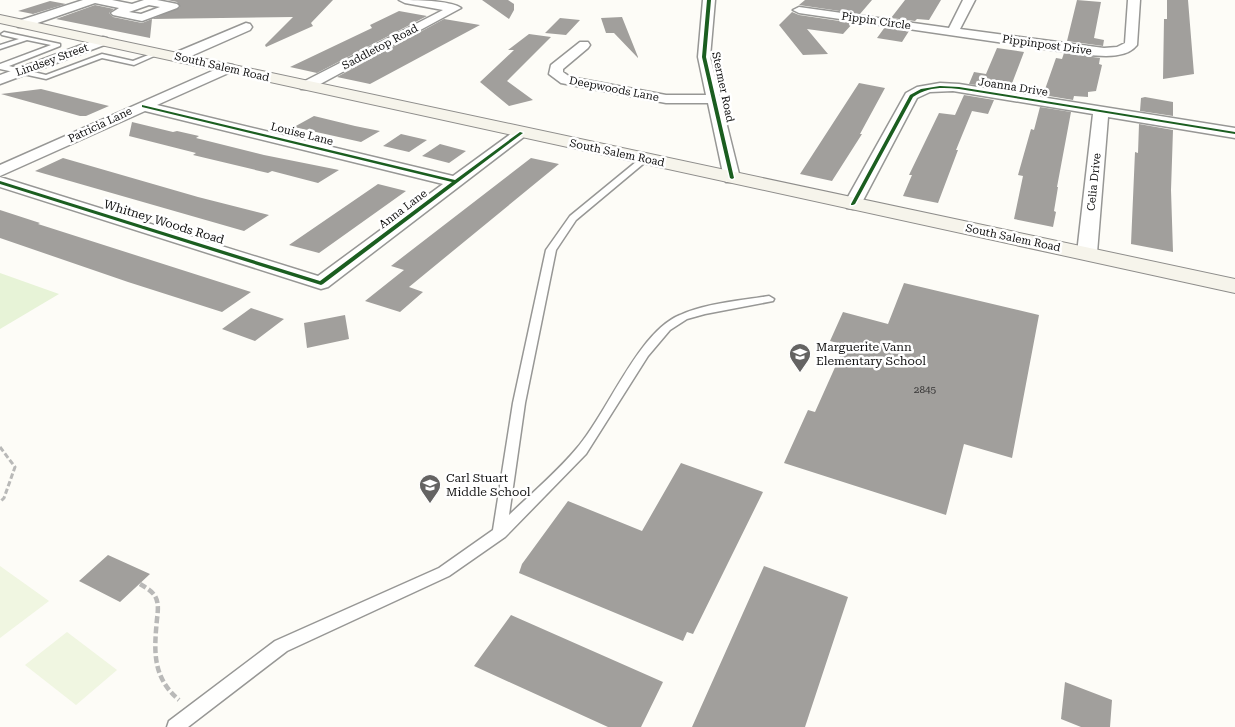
<svg xmlns="http://www.w3.org/2000/svg" width="1235" height="727" font-family="'Roboto Serif',serif">
  <style>
    .green { fill: #e7f3d7 }
    .pitch { fill: #f0f6e1 }
    .building { fill: #a19f9c }
    .lines { fill: none; stroke-linecap: round; stroke-linejoin: round }
    .lane-casing { stroke: #979795; stroke-width: 3 }
    .street-casing { stroke: #979795; stroke-width: 3 }
    .secondary-casing { stroke: #8e8d8b; stroke-width: 2 }
    .path-far1 { stroke: #b9b9b8; stroke-width: 3; stroke-dasharray: 5.5 2.5; stroke-linecap: butt }
    .path { stroke: #b9b9b8; stroke-width: 4.5; stroke-dasharray: 7 3; stroke-linecap: butt }
    .lane { fill: #fffffe; fill-rule: evenodd }
    .street { fill: #fffffe; fill-rule: evenodd }
    .secondary { fill: #f6f4eb; fill-rule: evenodd }
    .cycleway-casing { stroke: #fff; stroke-width: 3 }
    .cycleway { fill: #1b5e20; fill-rule: evenodd }
    .labels { text-anchor: middle; dominant-baseline: central; stroke-width: 5; stroke-linejoin: round; paint-order: stroke }
    .number-label { font-size: 10px; fill: #353434 }
    .far-street-label { font-size: 11px; fill: #111; stroke: #fff }
    .street-label { font-size: 12px; fill: #111; stroke: #fff }
    .poi-label { font-size: 12px; fill: #111; stroke: #fff; text-anchor: start }
  </style>
  <rect width="100%" height="100%" fill="#fdfcf7"/>
  <path class="green" d="M0,273L59,294L0,329Z"/>
  <path class="pitch" d="M0,566L49,601L0,638Z
    M67,632L117,670L76,705L25,665Z"/>
  <path class="building" d="M167,0H333L311,23L313,26L266,47L265,45L293,17L152,19L180,7L177,2Z
    M482,0H508L514,4V10L509,19Z
    M805,0H872L860,14L799,5Z
    M905,0H941L929,20L917,19L915,21L891,18Z
    M1077,0L1101,2L1094,38L1104,40L1103,46L1067,41Z
    M1167,0H1188L1194,74L1163,79L1164,19H1167Z
    M50,1L66,4L33,14L18,11Z
    M95,5L114,9L109,13L113,17L142,23L152,19L150,38L56,19Z
    M399,11L427,16L317,73L290,67L372,28L370,25Z
    M792,12L799,15L853,23L843,34L807,29L828,54L803,55L779,25Z
    M622,17L638,57V58L614,33H606L601,18Z
    M560,18L580,20L566,35L545,33Z
    M444,19L480,25L370,84L337,77Z
    M885,27L909,31L902,42L877,38Z
    M529,34L551,37L507,81L533,100L509,106L480,82L514,50H508Z
    M997,48L1024,52L1011,86L1000,84L998,88L969,84L974,72L986,74Z
    M1064,53L1100,58L1099,64L1102,65L1096,91L1088,92V97L1074,96L1073,100L1043,95L1056,58L1062,59Z
    M859,83L885,88L860,134H862L832,181L800,174Z
    M41,89L109,106L86,116H80L1,94Z
    M964,95L994,100L988,114L972,111L956,150H958L938,203L903,196L912,175H909L939,113L955,115Z
    M1145,97L1173,102V116L1140,111L1141,98Z
    M1040,107L1071,112L1057,187H1058L1054,211L1056,212L1053,227L1014,219L1023,176L1018,175L1031,129L1034,130Z
    M314,116L355,126L380,131L361,142L294,127Z
    M132,122L173,132L177,131L199,136L196,138L264,155L339,170L318,183L272,171L268,173L193,155L196,153L129,136Z
    M1139,124L1173,130L1171,190L1173,252L1131,244L1135,152L1138,153Z
    M401,134L427,140L409,152L383,146Z
    M440,144L466,151L449,163L422,156Z
    M63,158L198,197L269,215L244,231L35,171Z
    M531,158L559,164L409,287L423,292L400,312L365,301L404,270L391,266Z
    M378,184L406,191L319,253L289,245Z
    M0,210L40,223L38,224L251,292L222,312L128,282L0,238Z
    M904,283L1039,315L1012,458L964,444L946,515L784,463L808,410L815,412L845,345L830,341L843,312L888,324Z
    M251,308L284,319L255,341L222,329Z
    M345,315L349,339L307,348L304,323Z
    M681,463L763,492L693,634L687,632L683,641L519,573L522,564L568,501L642,531Z
    M108,555L150,574L120,602L79,581Z
    M764,566L848,597L805,727H692Z
    M511,615L663,682L641,727H608L474,666Z
    M1065,682L1112,700L1110,727H1081L1061,719Z"/>
  <g class="lines">
    <g class="lane-casing">
      <path id="lane" d="M4,32L60,44V46L9,66L46,75L102,54L133,61L156,52L161,53L134,65L102,58L46,79L0,69V64L51,45L27,40L0,49V45L19,39L2,35L1,34Z
        M642,157L649,159L576,220L556,250L525,403L509,515C532,493 557,472 577,448C607,414 638,332 680,315C707,303 740,301 769,296L774,299L773,301L705,314L687,319L670,330L648,356L586,454L505,537L449,576L287,651L188,727H167L169,721L275,641L439,568L493,530L513,403L546,250L570,216Z"/>
    </g>
    <g class="street-casing">
      <path id="street" d="M83,0H112L132,4L144,0H157L177,4L179,6L177,8L142,21L113,15L111,13L119,8L95,3L26,27H18L16,24L18,21ZM149,5L160,7L141,14L129,12Z
        M399,0C414,0 450,0 461,8L311,89H301L299,86L301,83L443,10L405,3Z
        M703,0H715L710,57L740,178L738,182H726L724,178L708,103H666L561,83L549,74L551,65L580,42H588L590,45L588,48L563,69V72L570,77L666,95H706L698,57Z
        M963,0H975L960,29L1104,48L1117,47L1125,43L1128,0H1140L1137,45C1126,59 1103,56 1087,55L799,13L793,10L799,7L949,28Z
        M246,23L250,24L252,27L250,30L182,60L177,61L171,57L172,54Z
        M103,37L107,38L109,41L107,44L0,84V75Z
        M228,64L233,65L235,68L233,71L157,105L453,176L516,130H526L529,133L328,287L321,289L0,187V177L318,276L443,184L145,111L0,176V165Z
        M940,83L959,84L1235,128V138L1108,117L1097,253L1094,257L1087,259L1080,257L1077,253L1093,114L953,91L930,92L917,98L859,208L853,209L847,208L844,204L906,93L917,87Z"/>
    </g>
    <g class="secondary-casing">
      <path id="secondary" d="M0,15L1235,279V293L0,23Z"/>
    </g>
    <path class="path-far1" d="M0,447L15,467L4,498L0,502"/>
    <path class="path" d="M140,584C145,587 152,591 155,596C159,603 158,611 157,619C154,651 152,677 179,700"/>
    <use href="#lane" class="lane"/>
    <use href="#street" class="street"/>
    <use href="#secondary" class="secondary"/>
    <g class="cycleway-casing">
      <path id="cycleway" d="M707,0H711L706,57L734,178L732,179L730,178L702,57Z
        M940,86L959,87L1235,132V134L959,89C942,87 927,87 913,97L855,204L853,205H851V204L910,95L921,89Z
        M142,105L455,180L520,132L523,133L323,284L321,285L0,184V181L320,281L452,182L142,107Z"/>
    </g>
    <use href="#cycleway" class="cycleway"/>
  </g>
  <defs>
    <g id="school-pin" transform="scale(1.125)"><path d="M0 17L-7.5 6A9.5 9.5 0 1 1 7.5 6Z" fill="#646362" stroke="#fff"/><path d="M0-5L7-2L0 1L-7-2ZM-4 1L0 2.5L4 1V4Q0 6-4 4Z" fill="#fff"/></g>
  </defs>
  <g fill-rule="evenodd">
    <use href="#school-pin" x="800" y="354"/>
    <use href="#school-pin" x="430" y="485"/>
  </g>
  <g class="labels">
    <g class="number-label">
      <text x="925" y="389">2845</text>
    </g>
    <g class="far-street-label">
      <text transform="translate(876 21) rotate(8)">Pippin Circle</text>
      <text transform="translate(1047 45) rotate(8)">Pippinpost Drive</text>
      <text transform="translate(380 47) rotate(-28)">Saddletop Road</text>
      <text transform="translate(52 60) rotate(-20)">Lindsey Street</text>
      <text transform="translate(222 67) rotate(13)">South Salem Road</text>
      <text transform="translate(723 87) rotate(78)">Stermer Road</text>
      <text transform="translate(1013 87) rotate(9)">Joanna Drive</text>
      <text transform="translate(614 89) rotate(11)">Deepwoods Lane</text>
      <text transform="translate(100 125) rotate(-25)">Patricia Lane</text>
      <text transform="translate(302 134) rotate(14)">Louise Lane</text>
      <text transform="translate(617 153) rotate(12)">South Salem Road</text>
      <text transform="translate(1094 182) rotate(-84)">Celia Drive</text>
      <text transform="translate(403 209) rotate(-37)">Anna Lane</text>
      <text transform="translate(1013 238) rotate(12)">South Salem Road</text>
    </g>
    <g class="street-label">
      <text transform="translate(164 222) rotate(17)">Whitney Woods Road</text>
    </g>
    <g class="poi-label">
      <text x="816" y="347">Marguerite Vann<tspan x="816" dy="14">Elementary School</tspan></text>
      <text x="446" y="478">Carl Stuart<tspan x="446" dy="14">Middle School</tspan></text>
    </g>
  </g>
</svg>
